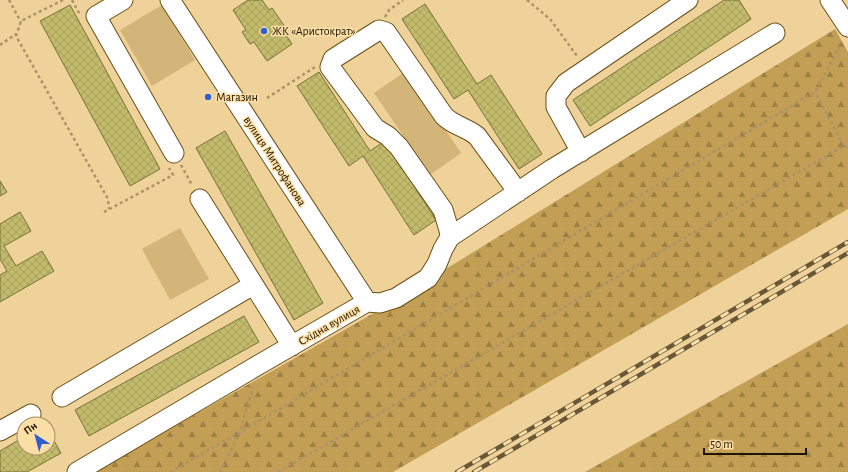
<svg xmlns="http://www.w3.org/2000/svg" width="848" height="472" font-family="'Alegreya Sans',sans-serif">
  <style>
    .forest { fill: url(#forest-firs) }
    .green { fill: #d3b579 }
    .building { fill: url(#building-cross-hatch); stroke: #767137 }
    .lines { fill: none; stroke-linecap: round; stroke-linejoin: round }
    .minor-casing { stroke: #695018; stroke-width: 21 }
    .path { stroke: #aa9367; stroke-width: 2.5; stroke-dasharray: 3 3; stroke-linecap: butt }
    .minor { stroke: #fff; stroke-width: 19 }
    .rail-casing { stroke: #695837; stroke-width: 4.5 }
    .rail { stroke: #fcdfa7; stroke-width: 3; stroke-dasharray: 9; stroke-linecap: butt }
    .poi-dot { fill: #305fce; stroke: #fcdfa7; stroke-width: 1.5 }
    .labels { text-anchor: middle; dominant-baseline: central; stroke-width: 3; stroke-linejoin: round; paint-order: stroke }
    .poi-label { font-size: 12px; fill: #1e1400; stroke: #fcdfa7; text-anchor: start }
    .street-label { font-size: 12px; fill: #1e1400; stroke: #fcdfa7 }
  </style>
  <defs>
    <pattern id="forest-firs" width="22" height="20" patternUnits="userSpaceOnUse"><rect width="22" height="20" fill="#c39f55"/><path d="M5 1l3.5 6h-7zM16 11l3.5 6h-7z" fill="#9e8044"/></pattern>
    <pattern id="building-cross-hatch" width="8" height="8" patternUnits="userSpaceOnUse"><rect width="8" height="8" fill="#c3bb6c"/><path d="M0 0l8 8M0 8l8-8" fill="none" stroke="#a7a05c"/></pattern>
  </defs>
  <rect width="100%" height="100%" fill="#efd29a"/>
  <path class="forest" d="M835,29L848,52V209L393,472H94L381,309Z
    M848,324V472H585Z"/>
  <path class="green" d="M162,5L195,60L152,86L120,30Z
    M406,71L461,153L430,175L374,93Z
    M180,228L209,279L170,300L142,249Z"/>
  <path class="building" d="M248,0H262L269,10L272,8L285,27L282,29L292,44L267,61L254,42L250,44L242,32L246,30L233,10Z
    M724,0H739L751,19L590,126L573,100Z
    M425,4L477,84L491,75L542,154L519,169L468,90L454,99L402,19Z
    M70,5L160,169L130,186L40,21Z
    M319,72L370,151L385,141L436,220L414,235L363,156L349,166L297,86Z
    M225,131L323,303L294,320L196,148Z
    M0,181L7,192L0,196Z
    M20,212L31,231L4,246L16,266L42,251L54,271L0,302V275L7,271L0,259V224Z
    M244,316L259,342L89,436L75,410Z
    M48,430L61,453L27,472H0V451L24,437V448H48Z"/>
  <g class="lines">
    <g class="minor-casing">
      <path id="minor" d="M123,0L96,16L174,153
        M170,0L367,302
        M830,0L848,27
        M581,152L556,107V96L566,83L688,0
        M200,199L292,346
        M450,237L449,230L443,210L399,147L388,136L375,128L330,67L333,59L379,30L386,32L444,116C454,126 466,127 477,136L518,192
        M62,397L253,285
        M0,431L31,414
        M77,472L260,364L367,302L380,303L396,298L428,278L437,264L443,249L450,237L552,169L775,33"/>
    </g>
    <path class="path" d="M9,0L21,22
      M63,0L21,21L16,36L108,199L109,209
      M72,0L80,15
      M527,0L550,19L577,56
      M385,17L389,10L403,0
      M0,45L16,34
      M267,98L315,67
      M844,146L848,147
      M181,165L192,185
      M104,212L173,175L169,168
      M170,472L261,420L815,92L842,42
      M220,472L240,432L253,387
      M278,472L844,146L815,92"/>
    <use href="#minor" class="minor"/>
    <g class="rail-casing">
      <path id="rail" d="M457,472L848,242
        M474,472L848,253"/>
    </g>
    <use href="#rail" class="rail"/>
  </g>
  <g class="poi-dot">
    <circle cx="264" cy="31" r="4"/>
    <circle cx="208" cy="97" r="4"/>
  </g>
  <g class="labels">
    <g class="poi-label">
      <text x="272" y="31">ЖК «Аристократ»</text>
      <text x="216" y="97">Магазин</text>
    </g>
    <g class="street-label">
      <text transform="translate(275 161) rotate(57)">вулиця Митрофанова</text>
      <text transform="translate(329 325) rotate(-30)">Східна вулиця</text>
    </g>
  </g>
  <g transform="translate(36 436) rotate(324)"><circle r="19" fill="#fcdfa7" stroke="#a38e64"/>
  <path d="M0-3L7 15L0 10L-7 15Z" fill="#305fce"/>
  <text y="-6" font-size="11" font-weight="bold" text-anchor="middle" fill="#1e1400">Пн</text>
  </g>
  <path d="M704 448v6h102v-6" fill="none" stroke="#1e1400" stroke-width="2"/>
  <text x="710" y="448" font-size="12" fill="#1e1400" stroke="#fcdfa7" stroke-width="3" paint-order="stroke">50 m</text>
</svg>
